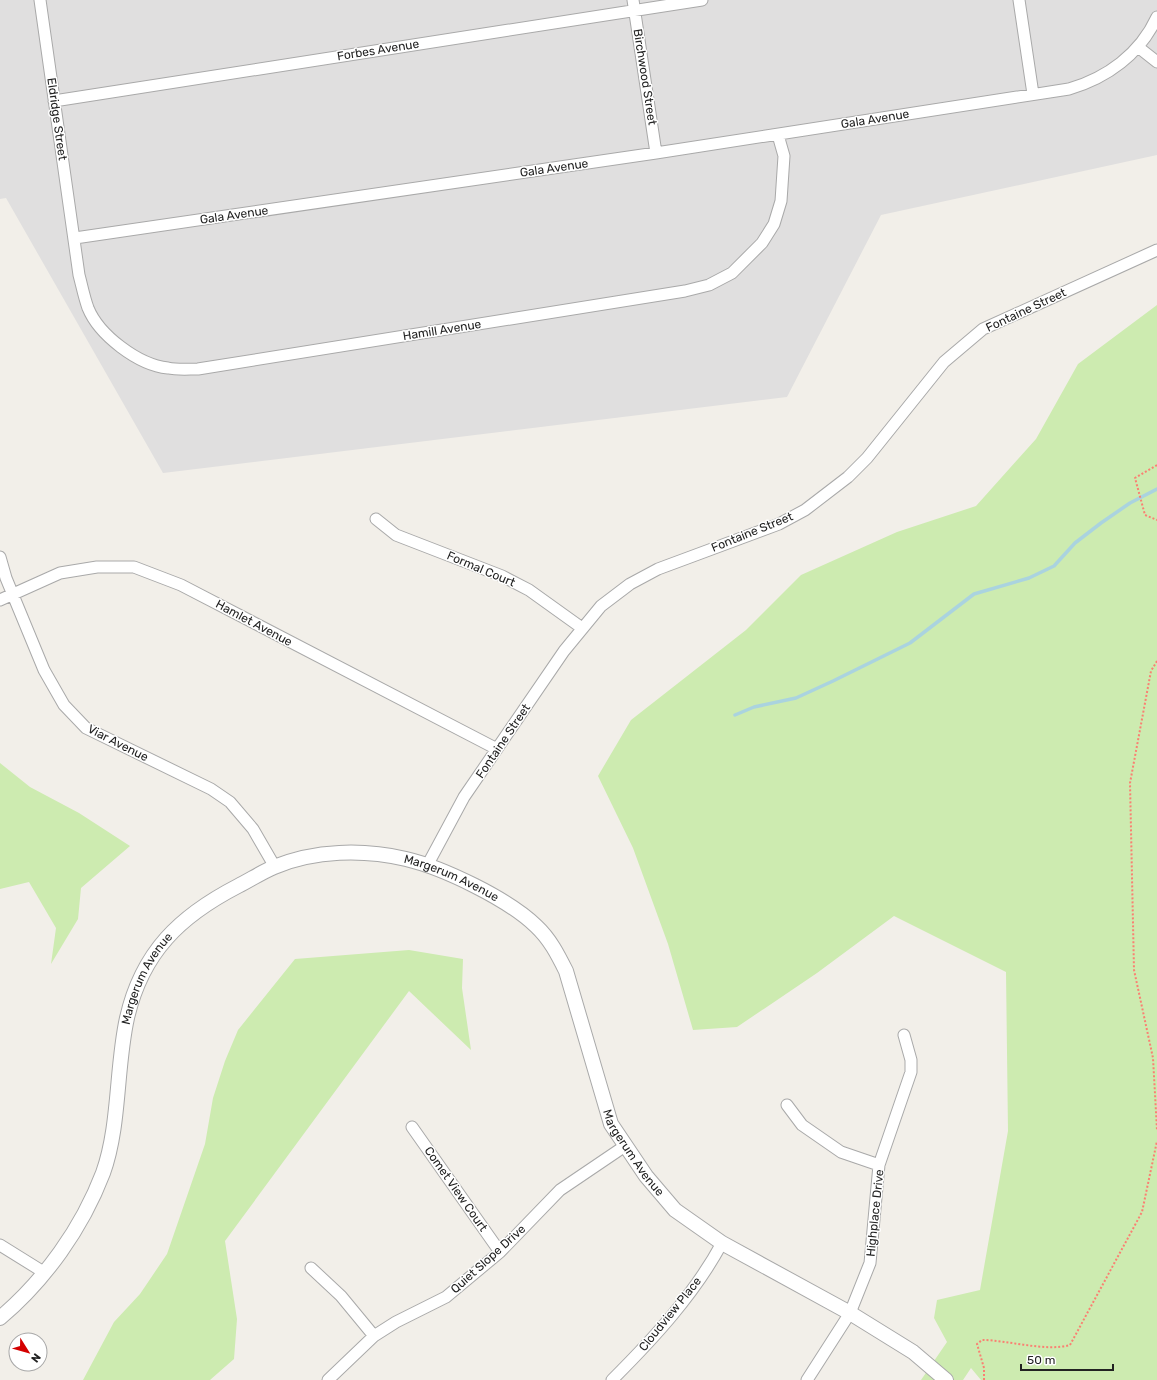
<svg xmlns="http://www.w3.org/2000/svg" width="1157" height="1380" font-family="Rubik,sans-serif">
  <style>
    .residential { fill: #e0dfdf }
    .grass { fill: #cdebb0 }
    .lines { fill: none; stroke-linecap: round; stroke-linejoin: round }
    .stream { stroke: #aad3df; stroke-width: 3.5 }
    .minor-casing { stroke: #a9a9a9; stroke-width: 13 }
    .tertiary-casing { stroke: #a9a9a9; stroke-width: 16 }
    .path { stroke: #fa8072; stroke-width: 2; stroke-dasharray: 2 2; stroke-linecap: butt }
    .minor { stroke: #fff; stroke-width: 11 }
    .tertiary { stroke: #fff; stroke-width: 14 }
    .labels { text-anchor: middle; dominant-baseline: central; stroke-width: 3; stroke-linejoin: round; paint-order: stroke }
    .street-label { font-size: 12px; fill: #222; stroke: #fff }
  </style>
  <rect width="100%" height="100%" fill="#f2efe9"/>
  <path class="residential" d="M0,0H1157V155L881,215L787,397L163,473L6,198L0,199Z"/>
  <path class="grass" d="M1157,305V1380H981L971,1368L963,1380H921L947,1342L934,1318L937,1300L980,1290L1008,1131L1006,972L894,916L817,973L737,1027L693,1030L668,944L633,848L598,776L631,720L746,630L801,575L897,532L976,506L1036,439L1078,364Z
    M0,763L30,787L79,813L130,846L81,888L78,919L51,964L56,928L29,882L0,889Z
    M409,950L463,959L462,988L471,1050L409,991L225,1241L237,1319L234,1359L210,1380H83L114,1322L140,1294L167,1254L205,1144L213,1098L225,1061L238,1030L295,959Z"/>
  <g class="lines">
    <path class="stream" d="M735,715L754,707L796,698L833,681L910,643L974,594L1029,578L1054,566L1075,543L1101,523L1130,503L1157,489"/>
    <g class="minor-casing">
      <path id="minor" d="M40,0L79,275C82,286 84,297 88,308C99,335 138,365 168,368C177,370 188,369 198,369L685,291L709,285L732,273L762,243L774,224L781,201L784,156L778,135
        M633,0L656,153
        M1019,0L1033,94
        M1138,47L1157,62
        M54,101L702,0
        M75,238L656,153L1069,89C1107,78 1140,54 1157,17
        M376,519L396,535L502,576L529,590L582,628
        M0,557L6,578L44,670L64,705L86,728L211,789L230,802L253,829L275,867
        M0,600L60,573L97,567H134L181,585L497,749
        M428,864L464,797L564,651L601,606L630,584L658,569L779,524L805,510L848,477L867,458L944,362L983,329L1157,250
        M787,1105L802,1125L841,1152L879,1165
        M412,1127L500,1252
        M0,1245L45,1273
        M311,1268L341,1296L374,1336
        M328,1380L374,1336L396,1322L446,1297L500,1252L560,1190L625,1146
        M612,1380C653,1339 694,1295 722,1243
        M807,1380L850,1313L870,1263L879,1165L911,1072V1060L904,1035"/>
    </g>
    <g class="tertiary-casing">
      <g id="tertiary">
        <path id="s1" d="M0,1318C45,1280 82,1228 103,1173C120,1126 116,1067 127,1018C142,952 180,916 238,886C250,880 262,872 274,867C315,850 363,849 406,859C444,868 508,899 536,926C550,939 558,955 566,971L611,1124L646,1176L675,1210L722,1243L850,1313L913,1352L946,1380"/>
      </g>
    </g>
    <path class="path" d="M1157,465L1135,478L1145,515L1157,520
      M1157,661L1151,671L1130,783L1134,970L1153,1058L1157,1130
      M984,1380V1368L977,1344L982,1340C1008,1340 1045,1352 1070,1345L1142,1212L1157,1141"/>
    <use href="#minor" class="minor"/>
    <use href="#tertiary" class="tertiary"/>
  </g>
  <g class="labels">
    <g class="street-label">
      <text transform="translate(378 50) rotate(-9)">Forbes Avenue</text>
      <text transform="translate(645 77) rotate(81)">Birchwood Street</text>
      <text transform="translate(57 119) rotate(82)">Eldridge Street</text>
      <text transform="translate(875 119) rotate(-9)">Gala Avenue</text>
      <text transform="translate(554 168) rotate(-8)">Gala Avenue</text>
      <text transform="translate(234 215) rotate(-8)">Gala Avenue</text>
      <text transform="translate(1026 310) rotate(-25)">Fontaine Street</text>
      <text transform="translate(442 330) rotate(-9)">Hamill Avenue</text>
      <text transform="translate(752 532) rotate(-22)">Fontaine Street</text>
      <text transform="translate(481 569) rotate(23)">Formal Court</text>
      <text transform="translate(254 623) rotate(28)">Hamlet Avenue</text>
      <text transform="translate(503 741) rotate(-56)">Fontaine Street</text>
      <text transform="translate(118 743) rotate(27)">Viar Avenue</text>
      <text stroke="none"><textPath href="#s1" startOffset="740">Margerum Avenue</textPath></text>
      <text stroke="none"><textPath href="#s1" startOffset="381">Margerum Avenue</textPath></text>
      <text stroke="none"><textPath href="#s1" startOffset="1088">Margerum Avenue</textPath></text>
      <text transform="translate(456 1189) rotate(55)">Comet View Court</text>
      <text transform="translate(875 1213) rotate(-84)">Highplace Drive</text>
      <text transform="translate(488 1259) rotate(-42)">Quiet Slope Drive</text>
      <text transform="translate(670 1314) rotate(-51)">Cloudview Place</text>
    </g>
  </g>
  <g transform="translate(28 1352) rotate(127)"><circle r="19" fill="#ffffff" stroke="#a7a7a7"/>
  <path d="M0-3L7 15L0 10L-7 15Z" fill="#d40000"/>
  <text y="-6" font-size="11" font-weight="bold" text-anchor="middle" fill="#222222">N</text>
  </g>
  <path d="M1021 1364v6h92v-6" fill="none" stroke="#222222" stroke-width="2"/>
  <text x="1027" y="1364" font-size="12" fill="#222222" stroke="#ffffff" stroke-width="3" paint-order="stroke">50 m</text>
</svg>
